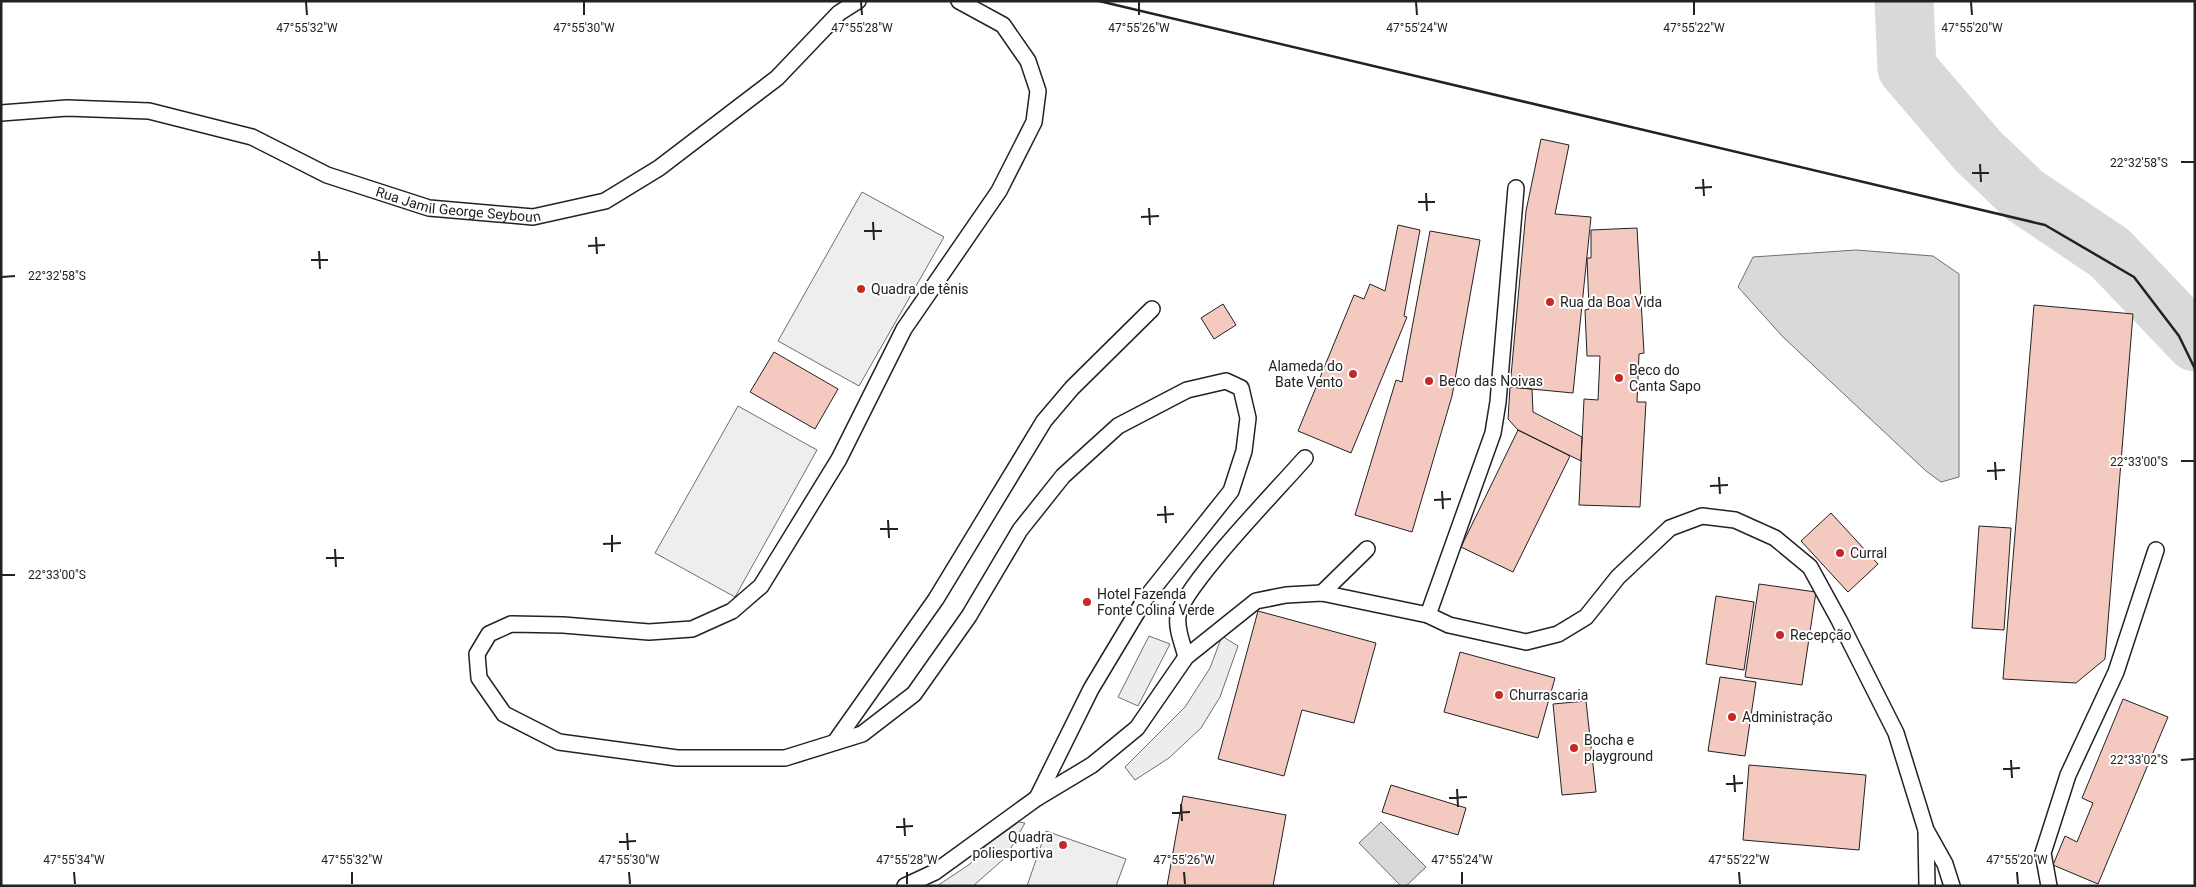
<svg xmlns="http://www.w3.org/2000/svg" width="2196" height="887" font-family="Roboto,sans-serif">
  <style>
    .green { fill: #eee; stroke: #6f6f6f }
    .parking { fill: #ededed; stroke: #6f6f6f }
    .water { fill: #d9d9d9; stroke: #6f6f6f }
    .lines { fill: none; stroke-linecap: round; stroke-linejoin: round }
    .river { stroke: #d9d9d9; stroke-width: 59 }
    .building { fill: #f3c9c0; stroke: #222 }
    .lane-casing { stroke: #222; stroke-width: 18 }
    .lane { stroke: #fff; stroke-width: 15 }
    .wall { stroke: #222; stroke-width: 2.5 }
    .ticks { fill: none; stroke: #222; stroke-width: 2 }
    .poi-dot { fill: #c62828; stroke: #fff; stroke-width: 2 }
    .labels { text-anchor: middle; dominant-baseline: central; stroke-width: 4; stroke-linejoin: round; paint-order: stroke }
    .street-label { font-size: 14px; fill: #222; stroke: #fff }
    .poi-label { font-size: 14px; fill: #222; stroke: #fff; text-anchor: start }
    .ticks-label { font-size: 12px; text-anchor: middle; fill: #222; stroke: #fff; stroke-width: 4; stroke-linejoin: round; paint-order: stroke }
  </style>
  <rect width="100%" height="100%" fill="#fff"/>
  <path class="green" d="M862,192L944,237L859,386L778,341Z
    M738,406L817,450L735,597L655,553Z
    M1046,831L1126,859L1116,886H1027Z"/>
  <path class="parking" d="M1149,636L1170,644L1138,706L1118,697Z
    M1222,636L1238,646L1220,697L1201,728L1169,758L1135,780L1125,767L1185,707L1210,668Z
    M1008,820L1025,823L1006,857L973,886H937L970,864Z"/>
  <path class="water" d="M1856,250L1933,256L1959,274V477L1941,482L1926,471L1783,337L1738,287L1753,257Z
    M1381,822L1426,867L1406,886H1401L1359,843Z"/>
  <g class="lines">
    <path class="river" d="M1904,1L1907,68L1978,151L2024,195L2110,253L2195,342"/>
  </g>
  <path class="building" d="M1541,139L1569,145L1555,214L1591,217L1573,393L1510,387L1526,211Z
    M1398,225L1420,230L1404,316L1407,317L1351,453L1298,431L1354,295L1364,299L1370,284L1385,291Z
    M1637,228L1644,353L1639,354L1637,402H1646L1640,507L1579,505L1584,399L1598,400L1600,356H1587L1585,310L1589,309L1587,258H1591V230Z
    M1430,231L1480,240L1452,396L1412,532L1355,515L1396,380L1402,382Z
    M1223,304L1236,325L1214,339L1201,318Z
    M2034,305L2133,314L2105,659L2076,683L2003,679Z
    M774,352L838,389L815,429L750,392Z
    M1510,387L1532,389L1533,412L1582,437L1581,461L1518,430L1508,419Z
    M1518,430L1570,456L1513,572L1461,547Z
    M1831,513L1878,564L1848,592L1801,541Z
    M1979,526L2011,528L2004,630L1972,628Z
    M1759,584L1816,592L1802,685L1745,677Z
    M1716,596L1754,602L1744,670L1706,664Z
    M1258,611L1376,643L1354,723L1302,710L1284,776L1218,759Z
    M1460,652L1555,678L1538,738L1444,712Z
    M1720,677L1756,682L1745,756L1708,751Z
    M2123,699L2168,717L2098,884L2053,865L2065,836L2077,842L2093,803L2082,798Z
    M1586,701L1596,792L1562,795L1553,704Z
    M1749,765L1866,775L1859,850L1743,840Z
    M1391,785L1466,808L1458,835L1382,812Z
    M1183,796L1286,815L1273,886H1167Z"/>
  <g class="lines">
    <g class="lane-casing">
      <g id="lane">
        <path d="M959,1L1003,25L1028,61L1038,91L1034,122L999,191L904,329L839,459L761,586L732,611L692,629L649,632L563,625L511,624L489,634L477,654L479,678L504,714L559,742L677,758H785L862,734L914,694L969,616L1020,530L1063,476L1118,426L1187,390L1226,381L1241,388L1248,418L1244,451L1231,491L1145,599L1091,689L1037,798"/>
        <path id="s1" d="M1,113L67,108L149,111L252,137L327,175L429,208L533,217L605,201L659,168L777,78L839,13L858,1"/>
        <path d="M1322,593L1367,549"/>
        <path d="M1428,615L1493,433L1498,402L1516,188"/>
        <path d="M1186,657C1183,644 1176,630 1178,616C1182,587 1281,486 1305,458"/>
        <path d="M835,742L936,599L1044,421L1072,388L1152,309"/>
        <path d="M1926,831L1927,886"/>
        <path d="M905,886L935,872L1037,798L1092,765L1137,728L1186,657L1256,601L1286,595L1322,593L1428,615L1449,625L1526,642L1558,634L1586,617L1618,577L1670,528L1702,516L1735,520L1775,538L1810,567L1839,620L1896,733L1926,830L1945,864L1952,886"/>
        <path d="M2049,886L2043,853L2068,775L2116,672L2156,550"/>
      </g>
    </g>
    <use href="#lane" class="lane"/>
    <path class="wall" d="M1099,1L2045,225L2134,277L2179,336L2195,369"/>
  </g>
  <path class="ticks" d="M306,2L307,15M584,2V15M861,2L862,15M1139,2V15M1416,2L1417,15M1694,2V15M1971,2L1972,15M2181,162H2194M1980,164L1981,182M1972,173H1989M1703,179L1704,196M1695,188L1712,187M1426,193L1427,211M1418,202H1435M1149,208L1150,225M1141,217L1159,216M873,222L874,240M864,231H882M596,237L597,254M588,246L605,245M319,251L320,269M311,260H328M2,277L15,276M2181,461H2194M1995,462L1996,480M1987,471L2005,470M1719,477L1720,494M1710,486L1728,485M1442,491L1443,509M1434,500L1451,499M1165,506L1166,523M1157,515L1174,514M888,520L889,538M880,529H898M612,535V552M603,544L621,543M335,549L336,567M326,558H344M2,575H15M2011,760L2012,778M2181,760L2194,759M2003,769L2020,768M1734,775L1735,792M1726,784L1743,783M1457,789L1458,807M1449,798L1467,797M1181,804L1182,821M1172,813L1190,812M904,818L905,836M896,827L913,826M627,833L628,850M619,842L636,841M74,872L75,884M352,872V884M629,872L630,884M907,872V884M1184,872L1185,884M1462,872V884M1739,872L1740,884M2017,872L2018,884"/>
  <g class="poi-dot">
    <circle cx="861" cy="289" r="5"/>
    <circle cx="1550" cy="302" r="5"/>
    <circle cx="1353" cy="374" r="5"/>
    <circle cx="1619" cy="378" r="5"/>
    <circle cx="1429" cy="381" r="5"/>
    <circle cx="1840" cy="553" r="5"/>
    <circle cx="1087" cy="602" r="5"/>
    <circle cx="1780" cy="635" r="5"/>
    <circle cx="1499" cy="695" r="5"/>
    <circle cx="1732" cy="717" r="5"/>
    <circle cx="1574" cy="748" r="5"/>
    <circle cx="1063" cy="845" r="5"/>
  </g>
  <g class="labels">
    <g class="street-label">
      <text stroke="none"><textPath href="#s1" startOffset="474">Rua Jamil George Seyboun</textPath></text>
    </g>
    <g class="poi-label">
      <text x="871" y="289">Quadra de tênis</text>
      <text x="1560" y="302">Rua da Boa Vida</text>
      <text x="1343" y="366" text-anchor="end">Alameda do<tspan x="1343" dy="16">Bate Vento</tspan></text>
      <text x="1629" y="370">Beco do<tspan x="1629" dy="16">Canta Sapo</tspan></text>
      <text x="1439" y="381">Beco das Noivas</text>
      <text x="1850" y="553">Curral</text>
      <text x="1097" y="594">Hotel Fazenda<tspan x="1097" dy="16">Fonte Colina Verde</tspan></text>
      <text x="1790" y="635">Recepção</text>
      <text x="1509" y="695">Churrascaria</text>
      <text x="1742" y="717">Administração</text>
      <text x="1584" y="740">Bocha e<tspan x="1584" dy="16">playground</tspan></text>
      <text x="1053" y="837" text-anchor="end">Quadra<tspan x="1053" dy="16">poliesportiva</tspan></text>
    </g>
  </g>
  <g class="ticks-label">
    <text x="307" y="32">47°55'32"W</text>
    <text x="584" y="32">47°55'30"W</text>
    <text x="862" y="32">47°55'28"W</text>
    <text x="1139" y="32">47°55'26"W</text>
    <text x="1417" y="32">47°55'24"W</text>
    <text x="1694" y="32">47°55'22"W</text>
    <text x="1972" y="32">47°55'20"W</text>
    <text x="2139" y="167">22°32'58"S</text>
    <text x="57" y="280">22°32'58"S</text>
    <text x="2139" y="466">22°33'00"S</text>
    <text x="57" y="579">22°33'00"S</text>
    <text x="2139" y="764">22°33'02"S</text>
    <text x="74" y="864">47°55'34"W</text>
    <text x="352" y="864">47°55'32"W</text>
    <text x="629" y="864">47°55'30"W</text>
    <text x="907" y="864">47°55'28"W</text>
    <text x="1184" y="864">47°55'26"W</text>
    <text x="1462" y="864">47°55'24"W</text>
    <text x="1739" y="864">47°55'22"W</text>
    <text x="2017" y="864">47°55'20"W</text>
  </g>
  <rect width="2196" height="887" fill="none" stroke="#222222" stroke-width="5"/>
</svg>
